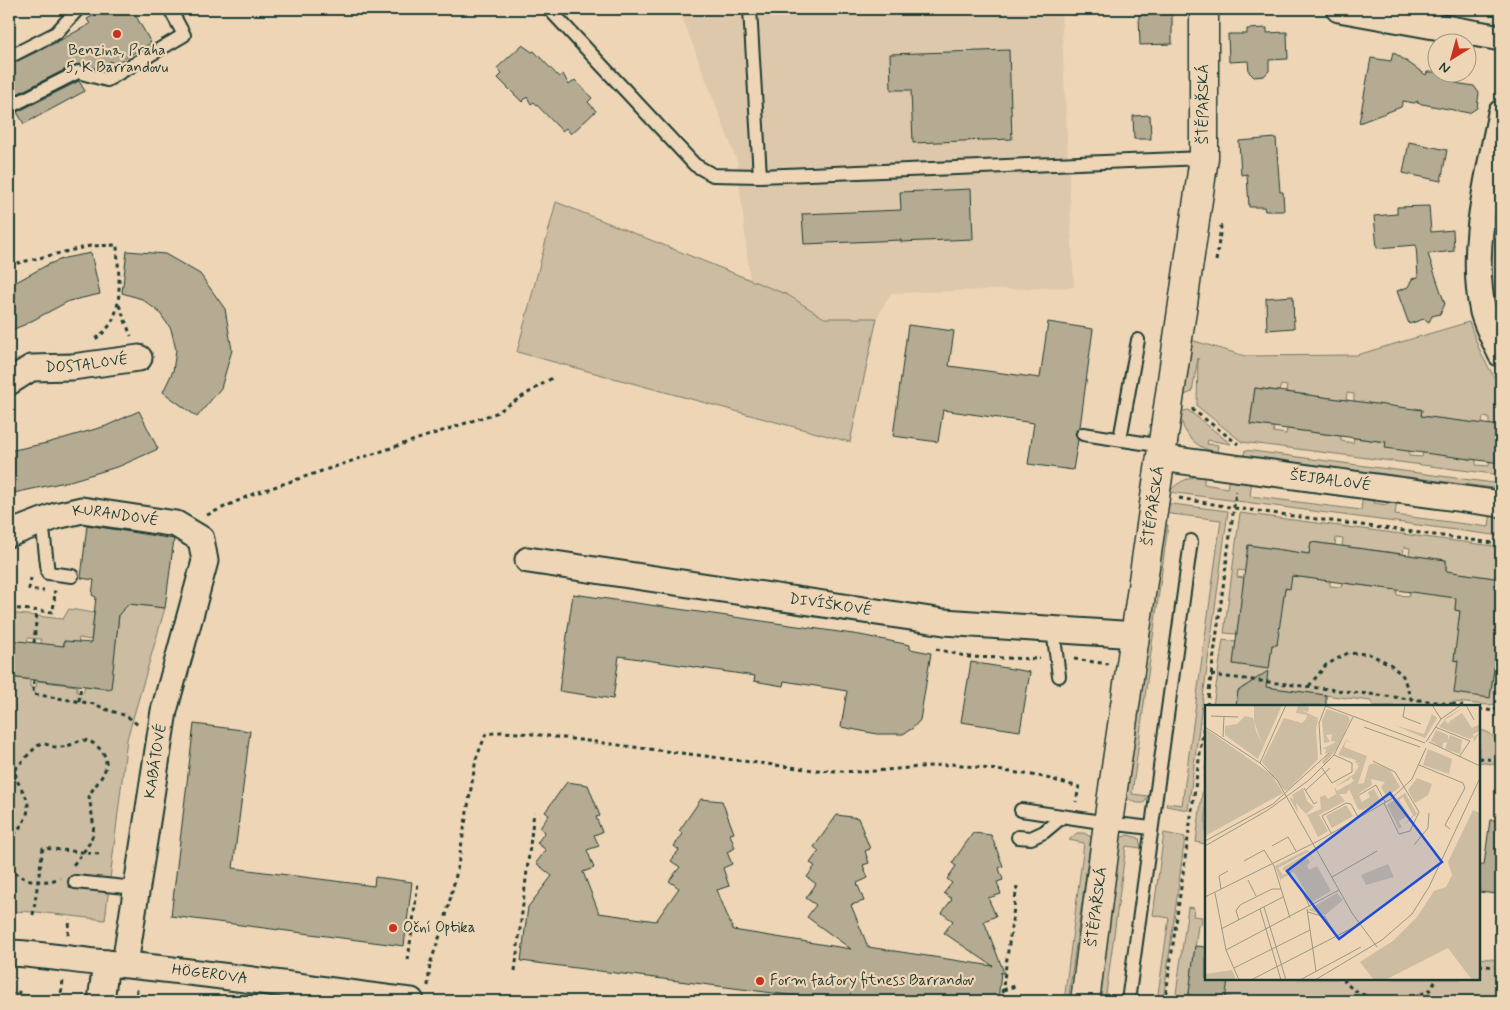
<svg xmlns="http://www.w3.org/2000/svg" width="1510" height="1010" font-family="Mynerve,sans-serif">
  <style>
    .built { fill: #ddc8ab }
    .green { fill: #ccbca1; stroke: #767c6a }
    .building { fill: #b4ab92; stroke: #1f3d34 }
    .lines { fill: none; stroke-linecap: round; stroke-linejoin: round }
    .lane-casing { stroke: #1f3d34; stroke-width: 16 }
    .street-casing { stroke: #1f3d34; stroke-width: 29 }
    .secondary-casing { stroke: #1f3d34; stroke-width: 31 }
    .path { stroke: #1f3d34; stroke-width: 3; stroke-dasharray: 4 4; stroke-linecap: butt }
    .lane { stroke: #eed5b6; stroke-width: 12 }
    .street { stroke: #eed5b6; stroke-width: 25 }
    .secondary { stroke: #eed5b6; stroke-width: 28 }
    .poi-dot { fill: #c8321e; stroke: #eed5b6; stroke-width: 2 }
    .labels { text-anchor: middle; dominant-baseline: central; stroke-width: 4.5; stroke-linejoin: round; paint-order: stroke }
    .poi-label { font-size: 15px; fill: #1f3d34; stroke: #eed5b6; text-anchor: start }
    .street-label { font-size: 15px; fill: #1f3d34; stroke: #eed5b6 }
    .inset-road { fill: none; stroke: #9b9882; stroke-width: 1 }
    .view { fill: #1d4ed8; fill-opacity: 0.15; stroke: #1d4ed8; stroke-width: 2.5 }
    .inset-edge { fill: none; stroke: #1f3d34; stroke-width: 2.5 }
  </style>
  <rect width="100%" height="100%" fill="#eed5b6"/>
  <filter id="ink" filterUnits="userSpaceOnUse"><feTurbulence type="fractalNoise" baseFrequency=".02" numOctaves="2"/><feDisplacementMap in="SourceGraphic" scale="10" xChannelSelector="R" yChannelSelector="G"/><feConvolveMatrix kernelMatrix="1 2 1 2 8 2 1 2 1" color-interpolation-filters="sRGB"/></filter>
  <g filter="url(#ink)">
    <path class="built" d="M679,9H1061L1074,287L891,293L877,318H824L788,295L750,280L737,161Z"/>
    <path class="green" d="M556,202L788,295L824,318H877L850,442L517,352Z
      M1469,322L1481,354L1501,389V426L1489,425V418L1483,417L1482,424L1421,416L1422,409L1415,408L1414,415L1354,401V394L1347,393L1346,400L1286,392L1287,386L1281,385L1279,391L1255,388L1250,424L1274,427L1273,432L1286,434L1287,429L1341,436V441L1353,443L1354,438L1386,442L1409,451V456L1422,457L1423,452L1476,460V465L1489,466L1490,461L1501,463V475L1242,442L1197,406L1198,358L1192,392L1182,396L1191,340L1245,356L1357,355Z
      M1188,410L1231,444L1208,440L1207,444L1218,445L1217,452C1195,448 1182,434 1180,412Z
      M1245,450L1501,484V489L1244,456Z
      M1204,475V484L1227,488L1229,478L1252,480L1250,496L1361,510L1363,494L1374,496V503L1387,505L1388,497L1397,499L1395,515L1489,527L1491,511L1501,513V536L1169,492C1178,481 1190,477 1204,475Z
      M1164,503L1228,511L1188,810L1166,806L1167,803L1182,805L1221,520L1163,513Z
      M1240,513L1501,547V579L1446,571V560L1409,555L1410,548L1404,547L1403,554L1342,546L1343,539L1336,538L1335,545L1311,542L1309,554L1249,545L1245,571L1238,570L1237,577L1244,578L1237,634L1224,633Z
      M1161,525H1168L1132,794L1148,796L1144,803C1135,804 1128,800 1124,792Z
      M1292,576L1330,581V586L1342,587L1343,583L1397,590V595L1409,596L1410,591L1456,598L1455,610L1460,611L1458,625L1463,626L1460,648H1455L1454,660L1458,661L1490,697L1495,659H1501C1501,674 1504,691 1496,704L1488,705L1454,702L1453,706H1373L1371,701L1247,685L1243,687V689L1238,691L1236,706H1213L1223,640L1236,642L1233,664L1269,668L1272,645H1277L1278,633L1277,601L1283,602L1285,588Z
      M129,604L165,608L127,739L105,920L37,912L9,911V677L30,680V687H36L37,681L77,686V692L83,693L85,686L110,690L120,608L124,609Z
      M69,609L94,613L91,640L79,638L78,643L64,641L63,647L41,644V639L28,638L27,643L9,640V613L63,619Z
      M1479,730C1498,732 1501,749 1500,765L1479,762Z
      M1206,762V844L1196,842Z
      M1077,833H1084L1091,837L1068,1001H1064L1084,843L1069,840Z
      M1164,833L1185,837L1163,1001H1157L1169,918L1153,915Z
      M1128,835L1139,838L1141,848L1126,846L1105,1001H1097L1119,841L1122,837Z
      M1188,907L1194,908L1193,916L1202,917L1201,925H1198L1188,1001H1175Z
      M1479,958L1501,960V1001H1231V997L1225,996L1228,979H1479Z
      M9,993L56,998V1001H9Z"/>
    <path class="building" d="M106,9H132L151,43L113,65L111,61L97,69L80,64L74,65L9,98V65L57,42L90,24L87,19Z
      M1172,14V44L1140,45L1139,15Z
      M1267,28V33L1287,32L1288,59L1269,60V71L1264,76L1254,77L1249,72L1248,61L1229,62L1228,34H1247V29Z
      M522,45L532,52L534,51L559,77L563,74L569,85L575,80L592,98L588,102L596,111L571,134L566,128L562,131L534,102L531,104L527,97L522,102L498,78L502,74L497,68Z
      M1009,50L1012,139L913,143L911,90H891L890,54Z
      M1393,52L1426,75L1427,72H1457L1455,83L1474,86L1479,93L1477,108L1469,113L1417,103L1418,101L1414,103L1403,101L1401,107L1359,123L1371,58L1391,61Z
      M79,81L85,91L24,124L17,112Z
      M1150,115L1151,139H1134L1133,116Z
      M1276,138L1280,192H1283L1284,211H1265L1264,207H1249L1247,174L1241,175L1239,141Z
      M1409,142L1447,150L1441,181L1403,173Z
      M971,189L973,239L901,242V240L804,244L802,214L901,210L900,192Z
      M1429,206L1431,232L1453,230L1454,251L1428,254L1445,304L1440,314L1432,316L1429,322L1424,319L1409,324L1397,291L1408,287L1412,279L1418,277L1416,245L1377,248L1374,216L1397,214V207Z
      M127,251L165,254L200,274L225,309L232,350L221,388L197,417L163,392L173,371L176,350L171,329L159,312L142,299L122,293Z
      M91,253L100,294L69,301L24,325L9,331V286L49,264L65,258Z
      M1293,296L1294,328L1267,330L1266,298Z
      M1048,322L1093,329L1080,427L1075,433L1078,440L1073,470L1028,464L1034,423L943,410L938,442L893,436L908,325L954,331L949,366L1040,378Z
      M1255,388L1422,410L1421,416L1501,426V463L1385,448L1386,442L1250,424Z
      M139,411L158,449L120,466L70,481L9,494V451L47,443L106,426Z
      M87,525L174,539L165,608L129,604L119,614L111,689L9,677V640L64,646V641L91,643L96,597L92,595L94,580L81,578Z
      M1311,542L1446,560V571L1501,579V616L1490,698L1454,693L1458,661L1454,660L1460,611L1455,610L1456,598L1292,576L1290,589L1285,588L1277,645H1272L1269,669L1233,664L1248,545L1309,554Z
      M573,594L860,635L910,645V649L931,653L920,720L913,728L903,734H877L841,727L847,691L784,681L783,686L754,681L755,676L619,656L613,699L559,691Z
      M971,662L1030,672L1020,731L961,722Z
      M1268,671L1266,687L1326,695V706H1236L1238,691Z
      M194,724L250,731L233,868L374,886L375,877L412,882L404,946L171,916Z
      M567,782L588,785L600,816L596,817L602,832L594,835L599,846L587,850L594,868L583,872L599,913L656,921L679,888L669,881L680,867L671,861L679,850L674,846L683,834L679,831L701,799L722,801L734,833L730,834L735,848L727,852L732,864L723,868L729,886L717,890L733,930L851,949L807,917L816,905L806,898L816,884L807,877L815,866L810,863L819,851L814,847L837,815L858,818L870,849L865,851L869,863L863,865L868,878L857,883L864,901L851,905L868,947L993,966L944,933L953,921L942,913L952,899L944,893L952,883L947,879L956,866L952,863L973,833L991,835L1003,866L999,868L1003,880L997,882L1001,894L988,898L996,916L984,921L1005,975L1001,972L998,1001H836L521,961L528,907L552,876L536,863L546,850L537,843L545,832L540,828L549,815L545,812Z
      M1490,820H1501V887H1499L1498,894L1479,892V865H1484Z
      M1195,946L1206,947V979H1228L1225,1001H1188Z"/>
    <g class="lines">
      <g class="lane-casing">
        <path id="lane" d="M750,9L760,176
          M551,11L695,165L713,175L760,176L1204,158
          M9,57L56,33L78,9
          M9,107L78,72L107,80L184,35L170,9
          M1083,434L1163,446
          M1120,439L1138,340
          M42,521L48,573L72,576
          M1053,630L1059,676
          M1021,810L1108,823L1151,828
          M1018,837L1031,838L1044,832L1062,817
          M75,882L136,888
          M1128,1001L1191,541"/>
      </g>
      <g class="street-casing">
        <g id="street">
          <path d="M1339,9L1501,38"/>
          <path d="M1501,113C1489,176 1469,247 1483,312C1487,326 1495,341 1501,354"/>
          <path id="s1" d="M9,382L31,368L72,367L139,358"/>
          <path id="s2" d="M1161,458L1501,504"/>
          <path id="s3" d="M9,534L56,516L82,510L176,524L201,539L205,561L164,711L125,964"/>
          <path id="s4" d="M528,560L944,622L1136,635"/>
          <path id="s5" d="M9,953C38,954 66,959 95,962C201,971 306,988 411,1001"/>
          <path d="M101,1001L106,963"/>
        </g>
      </g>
      <g class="secondary-casing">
        <g id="secondary">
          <path id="s6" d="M1085,1001L1108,823L1204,158V9"/>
        </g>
      </g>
      <path class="path" d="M1216,261L1221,227L1219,224
        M9,265L90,246L117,245C118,278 128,321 93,340
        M119,305L131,336
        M1193,408V410L1238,444
        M1179,498L1235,508L1501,544
        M207,515L253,494L496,413L552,378
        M31,578L29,589L44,591
        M9,608L53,612L55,592H53
        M34,643L37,611
        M936,649L969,657L1040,659
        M1074,659L1108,664
        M1211,675L1452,704L1451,706
        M34,680L33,694L94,704L108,710L127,716L138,725
        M1309,686L1326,665L1348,653L1369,654L1390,664L1403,676L1411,699
        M79,701L81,685
        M1452,704L1463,706
        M1207,706L1236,491
        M1479,709L1494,711L1501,704
        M1479,758L1501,761
        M9,841C15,833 24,824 27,814C33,794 12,785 16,768C21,763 35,746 41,744C47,743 51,747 56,747C76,749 80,730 99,748C103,752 106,757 106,762C107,775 94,785 89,796C95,836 99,833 73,865
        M9,866C18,881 44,885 60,878
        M33,915L43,848L99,854
        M68,935L70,919
        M408,960L418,883
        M1479,965L1501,968
        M515,971L534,812
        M1343,979C1350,991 1370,998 1383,1001
        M428,986L430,964L444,924L457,871L476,759L486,734L501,732L533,734L813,770L863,772L954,764L1039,776L1079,787L1076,802
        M1003,990L1015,986
        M1001,999L1020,1001
        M13,1001L21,989
        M60,1001L63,981
        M136,1001L137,989
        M1001,1001L1017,886
        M1165,1001L1206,710
        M1406,1001L1430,990L1437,979"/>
      <use href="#lane" class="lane"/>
      <use href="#street" class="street"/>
      <use href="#secondary" class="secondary"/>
    </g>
  </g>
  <g class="poi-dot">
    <circle cx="117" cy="34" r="5"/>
    <circle cx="393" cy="928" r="5"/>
    <circle cx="760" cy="981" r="5"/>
  </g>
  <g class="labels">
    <g class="poi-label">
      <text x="117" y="51" text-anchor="middle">Benzina, Praha<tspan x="117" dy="17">5, K Barrandovu</tspan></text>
      <text x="403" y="928">Oční Optika</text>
      <text x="770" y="981">Form factory fitness Barrandov</text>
    </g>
    <g class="street-label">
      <text transform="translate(1204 104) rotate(-90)">ŠTĚPAŘSKÁ</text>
      <text stroke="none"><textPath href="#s1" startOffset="82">DOSTALOVÉ</textPath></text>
      <text stroke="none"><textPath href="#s2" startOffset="171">ŠEJBALOVÉ</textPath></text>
      <text stroke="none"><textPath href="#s6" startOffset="500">ŠTĚPAŘSKÁ</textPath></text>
      <text stroke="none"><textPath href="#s3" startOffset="111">KURANDOVÉ</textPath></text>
      <text stroke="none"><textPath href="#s4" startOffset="306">DIVÍŠKOVÉ</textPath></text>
      <text transform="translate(156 761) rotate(-81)">KABÁTOVÉ</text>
      <text stroke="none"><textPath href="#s6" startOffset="95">ŠTĚPAŘSKÁ</textPath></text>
      <text stroke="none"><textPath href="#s5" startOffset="202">HÖGEROVA</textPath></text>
    </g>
  </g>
  <g transform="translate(1205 705)">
    <rect width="275" height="275" fill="#eed5b6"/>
    <path d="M49,0H77L53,54L20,30V21L32,19L40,11L48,13L51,26L57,39L49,16ZM93,0L104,2L103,7L96,5L113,13L111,25L113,54L81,87L84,83L80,86L57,57L79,13L97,18L101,14L102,10L91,8ZM259,2L240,15L243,19L247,14L250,17L248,14L257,8L267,23L275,19V26L268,29L269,32L275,27L269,37L268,32L265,34L234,22L242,12ZM122,4L143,11L145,15L134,40L131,37L134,41L119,60L117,57L124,47L120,49L121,44H117L131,37L126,36L127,29L121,30L125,37L119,38L117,15ZM227,9L232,13L220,33L189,20L219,29ZM0,23L67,70L78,88L0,131ZM231,25L243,30V37L238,38L237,43L226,36ZM245,30L257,35L255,49L240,44ZM141,35L148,38L141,36L139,42L162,51L153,79L159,78L164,60L169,58L185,65L195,82L182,92L176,82L180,77L166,74L167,80L153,89L157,97L165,92L163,87L169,84L175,95L158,105L153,104L144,84L141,89H134L140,96L114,110L123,126L113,132L102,110L116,104L115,92L120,90L123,94L131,89L129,81L132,86L149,76L146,72L144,75L131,81L149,69L154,61L151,59L156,58H150L151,55L133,50ZM223,44L247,54L244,69L218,60ZM212,73L227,79L223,90L210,98L203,85ZM98,83L102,96L109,102L101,109L91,98L93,108L85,94L86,92L89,96L87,90ZM200,88L212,109L199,120L208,110L198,92L194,95L204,110L194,116L197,122L194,124L182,100ZM141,100L148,111L127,123L121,111ZM268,105L275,108V275H267L243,243L180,275H169L155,257L188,236L212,212L229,186L241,182L247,170L243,157ZM101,145L104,146L109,156L103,147L73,163L78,170L82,168L77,163L100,150L105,157L102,161L104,165L112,161L126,186L107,197L89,167L76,174V177L70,161ZM183,159L189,172L161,180L156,170ZM132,188L138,195L120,210L103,205ZM27,265L31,275H0V269Z" fill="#ccbca1"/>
    <path class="inset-road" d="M118,0L220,38M200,0L198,12L216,19M227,0L236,14M261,0L269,15M6,11L33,12M0,22L55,58L72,75L147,208L172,242M159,22L215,42M230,22L265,36L254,52M18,32L19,11M221,37L236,14L256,0M224,37L275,61M116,50L114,18L121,0M168,56L190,67L214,107L205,126L194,129L179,98M55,58L81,0M214,60L258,78L260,83L240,120L245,124M117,63L127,78L147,67V58L129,50M99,83L109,99L112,97M101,85L125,63M154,90L171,80L180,97M126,128L117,111L141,98L146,99L153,112M0,136L68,99L124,48M209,140L223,123L224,108M0,141L63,105L104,75L129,50L148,12M67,141L83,132L91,146M39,156L59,145L69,161L85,213M127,172L172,146M43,175L51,191M95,182L105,202M16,184L14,171L23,166M10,188L21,245L34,275M0,192L115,135L186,94L207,74L221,43M59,202L81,275M55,204L76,275M102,204L111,266M103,207L120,212L132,232M34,215L31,206L35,200L67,184H76M16,224L78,192M21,245L134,185M29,263L105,225M46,275L155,219M95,275L156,242M110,275L177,235L207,209L224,182L275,73"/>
    <path class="view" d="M185,88L237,157L134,234L82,166Z"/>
    <rect width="275" height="275" class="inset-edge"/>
  </g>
  <rect width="1510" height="1010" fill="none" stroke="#eed5b6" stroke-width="30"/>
  <rect x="15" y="15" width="1480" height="980" fill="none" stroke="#1f3d34" stroke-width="2" filter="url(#ink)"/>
  <g transform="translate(1452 58) rotate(217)"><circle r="24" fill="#eed5b6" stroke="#9b9882"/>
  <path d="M0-4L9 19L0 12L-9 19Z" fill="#c8321e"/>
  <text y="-8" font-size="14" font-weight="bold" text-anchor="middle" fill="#1f3d34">N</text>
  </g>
</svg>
